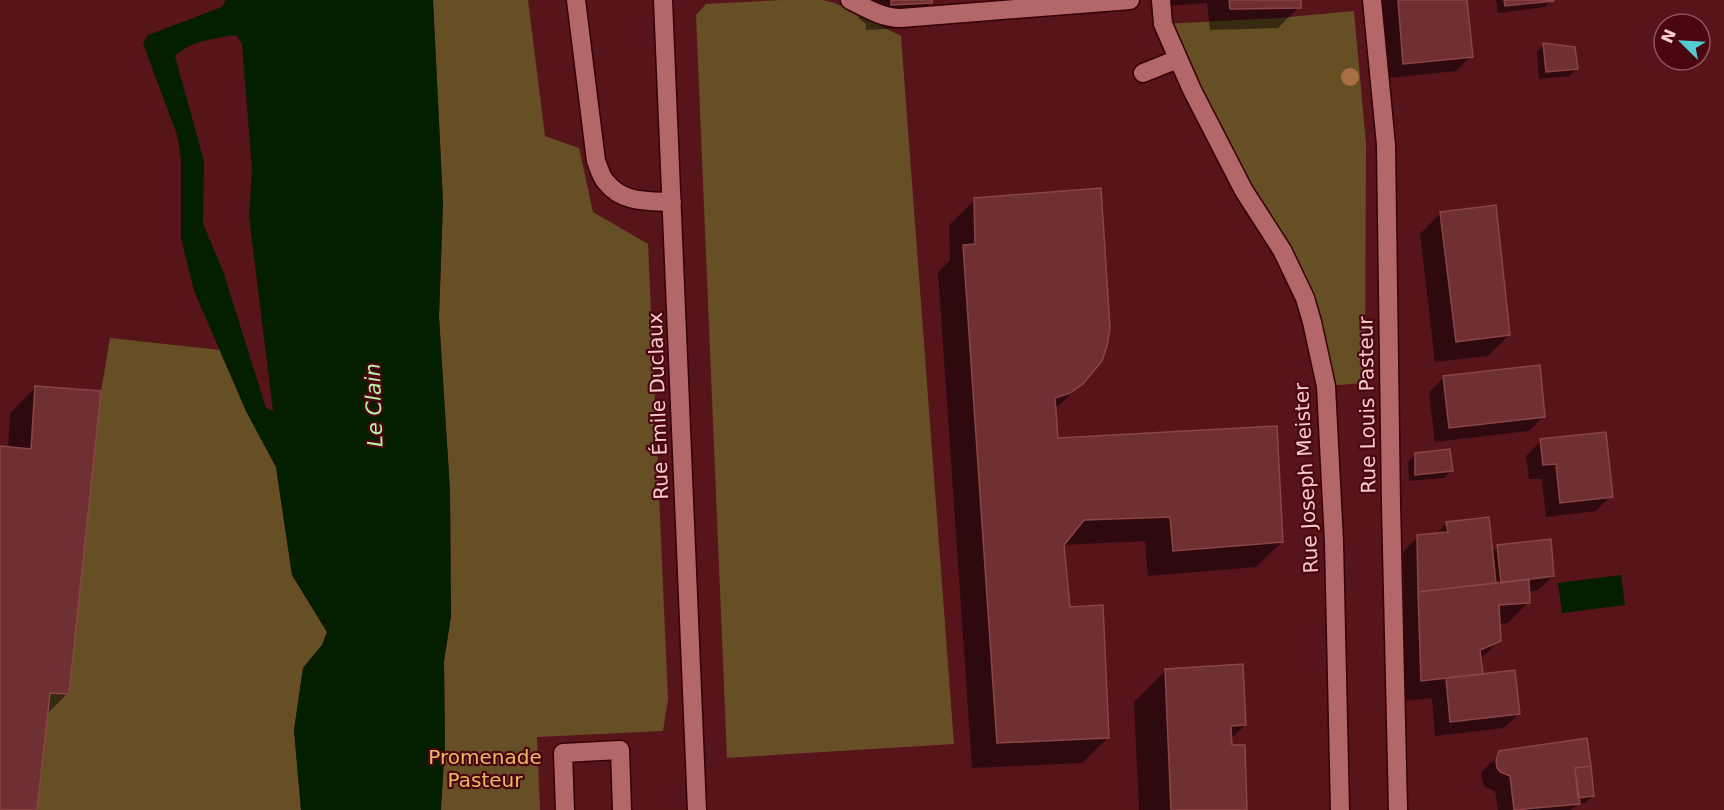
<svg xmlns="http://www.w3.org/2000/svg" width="1724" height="810" font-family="'DejaVu Sans',sans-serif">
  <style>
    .green { fill: #674f25 }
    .water { fill: #031f00; fill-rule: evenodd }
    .shadow { fill: #0007 }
    .building { fill: #6e3033; stroke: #8c4447; stroke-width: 1.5 }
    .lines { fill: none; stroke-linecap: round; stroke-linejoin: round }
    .minor-casing { stroke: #340208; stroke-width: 21 }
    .minor { stroke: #b36768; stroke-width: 18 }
    .tree { fill: #a96f43 }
    .labels { text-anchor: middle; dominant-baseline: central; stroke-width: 4.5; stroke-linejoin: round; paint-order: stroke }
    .street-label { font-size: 20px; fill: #f7cccb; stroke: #4b0711 }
    .park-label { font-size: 20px; fill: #ecba64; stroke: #4b0711 }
    .water-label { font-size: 21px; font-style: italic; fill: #b7f4a8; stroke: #4b0711 }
  </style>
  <rect width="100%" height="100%" fill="#57141b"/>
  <path class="green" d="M433,0H528L545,136L579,148L593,212L648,244L668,699L663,731L537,737L540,810H440L445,746L444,661L451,616L450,491L439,317L443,203Z
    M782,0H822L835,3L901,36L954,744L727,758L696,15L706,4Z
    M1354,11L1366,143L1365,383L1326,386L1312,322L1163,24L1278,18Z
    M110,338L220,350L246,411L276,467L292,575L327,632L322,645L303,668L294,730L301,810H37L50,693L69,694L101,391Z"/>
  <path class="water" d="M226,0H433L443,203L439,317L450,491L451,616L444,661L445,746L441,810H301L294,730L303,668L322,645L327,632L292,575L276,467L246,411L194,291L181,238V161L178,138L143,43L148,35L222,7ZM236,35L242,44L252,170L249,216L273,411L266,408L223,271L203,224L204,161L175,56C190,41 216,38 236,35Z
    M1621,575L1625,605L1562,613L1558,583Z"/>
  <path class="shadow" d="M865,0H931V2L905,28L866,30V24L858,18L865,10Z
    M1165,0H1299V7L1278,28L1210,30L1207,3L1165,6Z
    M1381,0H1465L1471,56L1456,71L1388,78Z
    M1496,0H1552L1545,7L1498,13Z
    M1544,45L1576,69L1569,76L1539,79L1537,52Z
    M975,200L1082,383L1054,410L1056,439L1282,542L1256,567L1148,576L1145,541L1062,545L1069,609L1108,738L1082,763L972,768L938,272L950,260L949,225Z
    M1441,213L1509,335L1488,356L1435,362L1420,234Z
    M1444,377L1544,416L1529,431L1435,442L1429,392Z
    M36,387L68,693L46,715L36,810H0V448H8L10,413Z
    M1541,441L1611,496L1596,511L1546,517L1542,479H1529L1526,456Z
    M1416,454L1451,470L1444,478L1409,481L1408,462Z
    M1447,523L1491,553L1497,547L1553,576L1538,590L1528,592L1529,602L1508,623L1499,624V640L1480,660L1481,676L1519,714L1504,728L1435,736L1432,698L1401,701L1398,615L1404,609L1403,552L1418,537L1435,535Z
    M1166,670L1245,725L1230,740L1246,810H1139L1134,702Z
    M1504,751L1593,796L1585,803L1577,804L1571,810H1498L1495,791L1485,787L1481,777L1482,771Z"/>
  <path class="building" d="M891,0H932V3L891,5Z
    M1229,0H1301V8L1230,9Z
    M1398,0H1467L1473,57L1403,64Z
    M1504,0H1554V1L1505,6Z
    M1543,43L1575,47L1578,69L1546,72Z
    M1101,188L1110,328L1107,346L1102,361L1083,384L1070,393L1055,398L1058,438L1277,426L1283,542L1173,551L1170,517L1084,520L1064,545L1070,607L1103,605L1109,738L997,743L963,245L975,244L974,198Z
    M1496,205L1510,335L1456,342L1440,212Z
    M1540,365L1545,417L1449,428L1443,376Z
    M35,386L101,391L69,694L50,693L37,810H0V446L31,449Z
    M1606,432L1613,497L1560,503L1556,464L1543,465L1540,439Z
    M1450,449L1453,471L1415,475V453Z
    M1489,517L1496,583L1418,592L1417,535L1448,532L1446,522Z
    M1551,539L1554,576L1501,583L1497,545Z
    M1529,579L1530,603L1499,605L1501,641L1480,650L1483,674L1421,681L1418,592Z
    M1243,664L1246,725L1231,726L1232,745H1245L1247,810H1171L1165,669Z
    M1515,670L1520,714L1450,722L1446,678Z
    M1587,738L1591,766L1575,768L1580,804L1514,810L1510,776L1500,772L1497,768L1496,761L1499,751Z
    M1591,766L1594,796L1578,798L1575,768Z"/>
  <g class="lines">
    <g class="minor-casing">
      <path id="minor" d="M576,0L596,161C599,168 601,177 606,182C622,203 648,201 672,202
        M663,0L697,810
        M850,0C866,8 882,18 901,18L1130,0
        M1161,0L1163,24L1192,90L1244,191L1282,250L1305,298L1312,322L1326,386L1334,542L1340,810
        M1372,0L1386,145L1391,504L1398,810
        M1143,73L1178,59
        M565,810L563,753L620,750L622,810"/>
    </g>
    <use href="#minor" class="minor"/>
  </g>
  <circle class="tree" cx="1350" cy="77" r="9"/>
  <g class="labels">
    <g class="street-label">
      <text transform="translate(1367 405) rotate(-91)">Rue Louis Pasteur</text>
      <text transform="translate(658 406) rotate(-92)">Rue Émile Duclaux</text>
      <text transform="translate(1306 478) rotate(-93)">Rue Joseph Meister</text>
    </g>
    <g class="park-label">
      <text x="485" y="757">Promenade<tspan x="485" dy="23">Pasteur</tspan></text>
    </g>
    <g class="water-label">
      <text transform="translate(374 405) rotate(-92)">Le Clain</text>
    </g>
  </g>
  <g transform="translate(1682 42) rotate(294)"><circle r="28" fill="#4b0711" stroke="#90565b" stroke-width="1.5"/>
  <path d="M0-4.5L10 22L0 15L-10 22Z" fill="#51ccd2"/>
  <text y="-9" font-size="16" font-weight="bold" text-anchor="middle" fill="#f7cccb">N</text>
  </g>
</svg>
